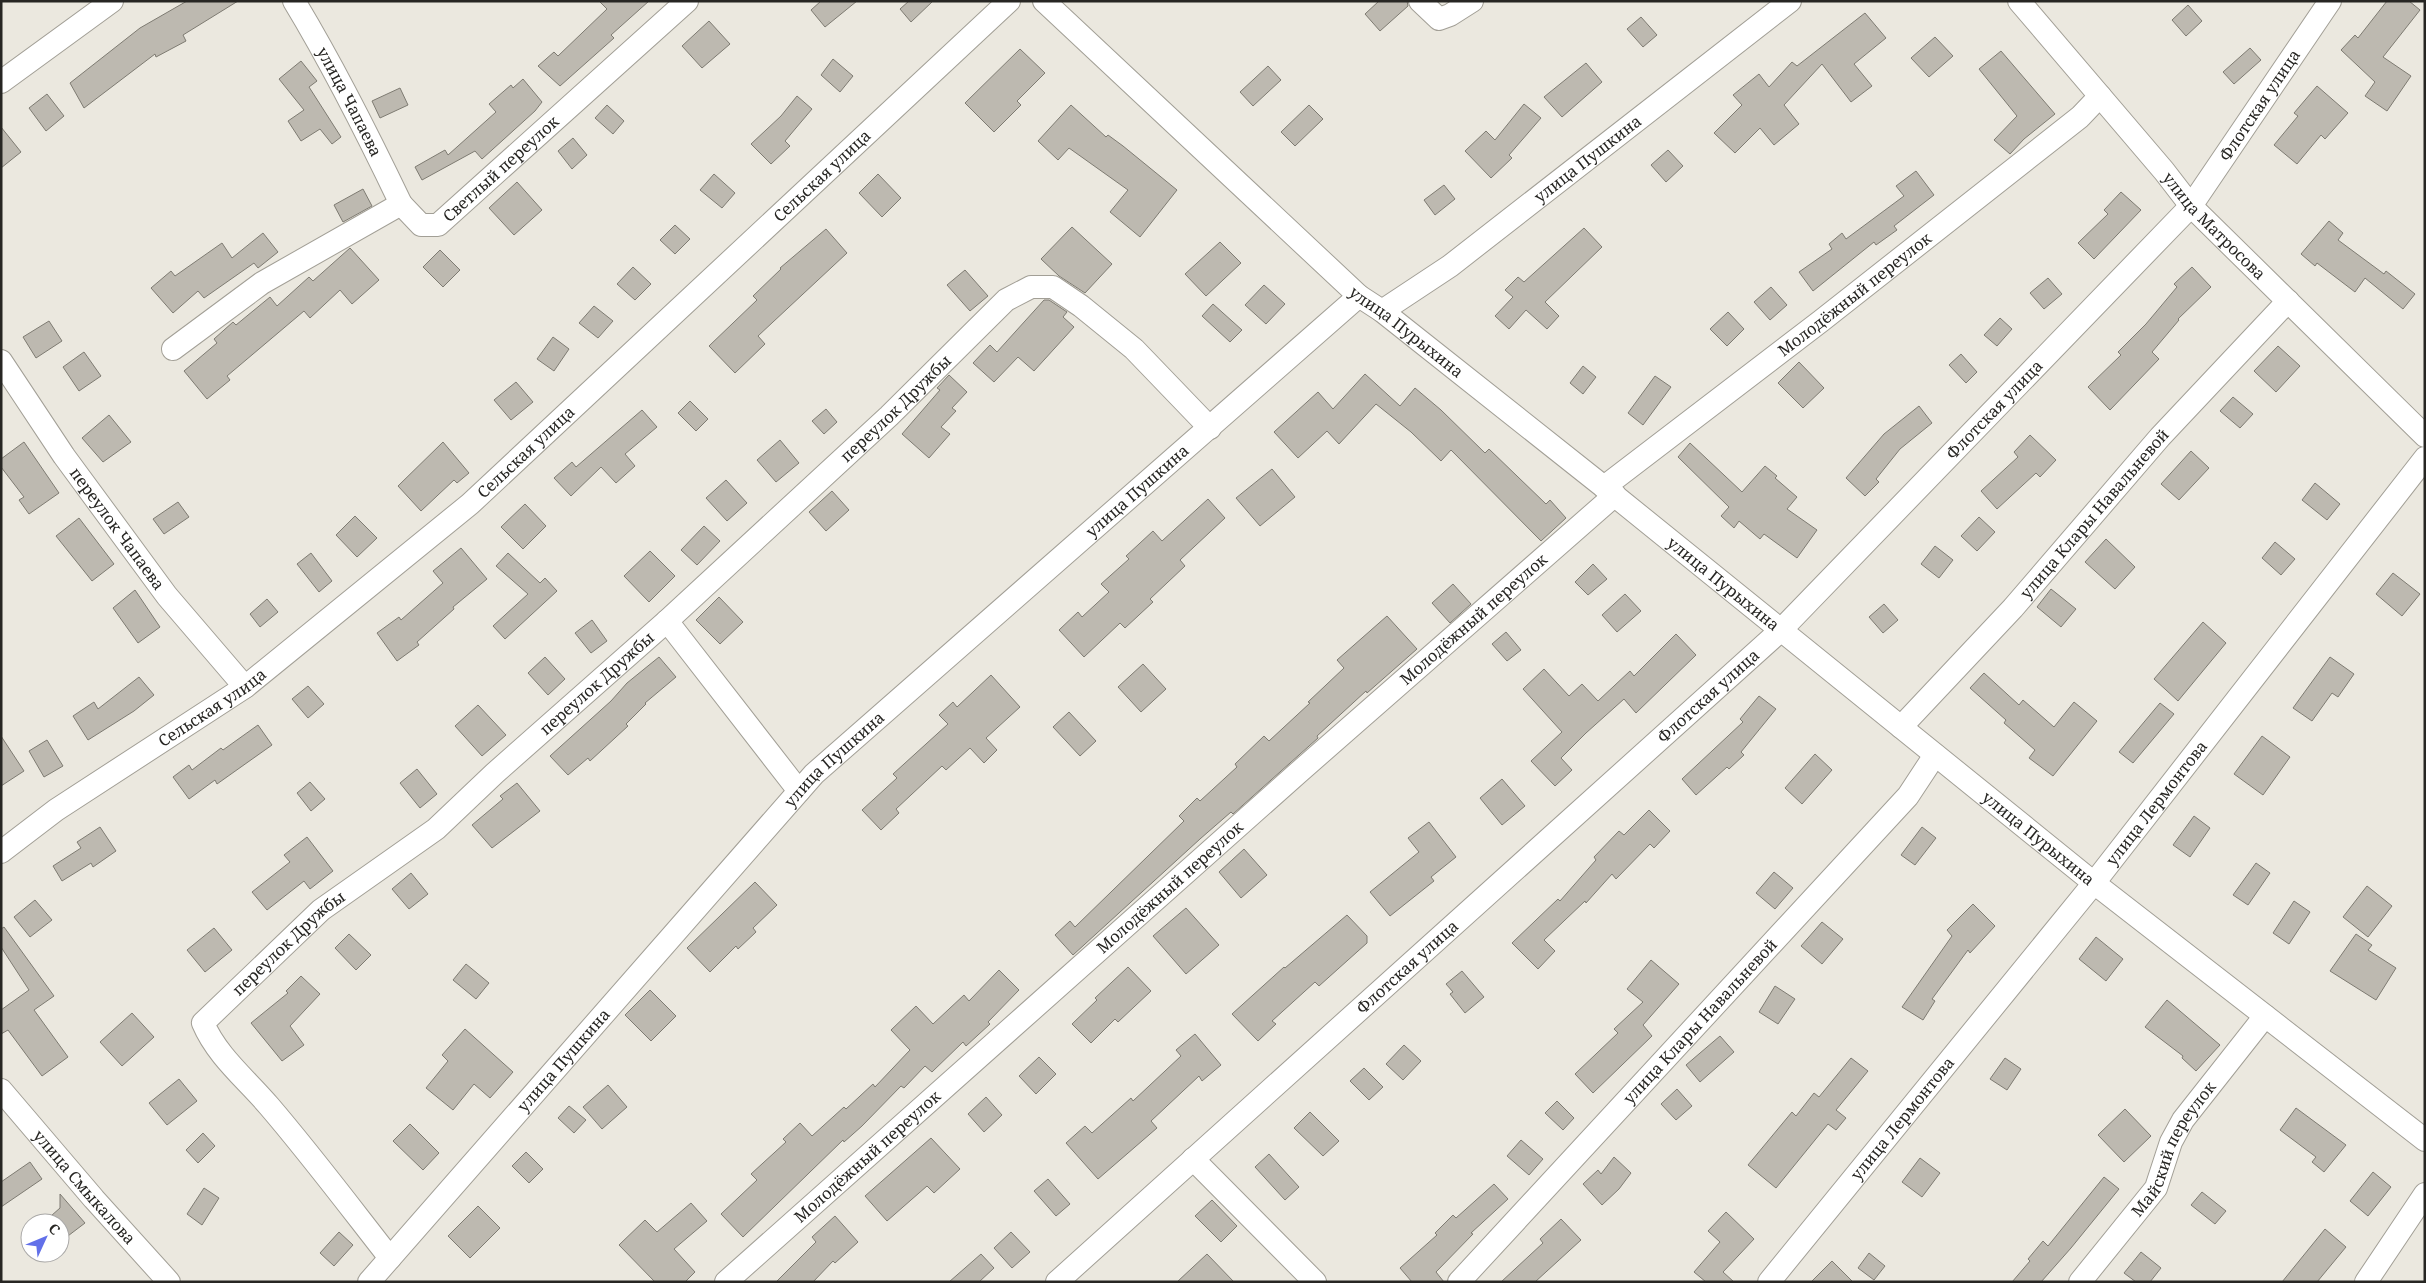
<svg xmlns="http://www.w3.org/2000/svg" width="2426" height="1283" font-family="'Noto Serif',serif">
  <style>
    .building { fill: #bdb9b0; stroke: #7e7b72 }
    .lines { fill: none; stroke-linecap: round; stroke-linejoin: round }
    .minor-casing { stroke: #a29f96; stroke-width: 24 }
    .minor { stroke: #fff; stroke-width: 22 }
    .labels { text-anchor: middle; dominant-baseline: central; stroke-width: 4.5; stroke-linejoin: round; paint-order: stroke }
    .street-label { font-size: 16px; fill: #272623; stroke: #fff }
  </style>
  <rect width="100%" height="100%" fill="#ebe8df"/>
  <path class="building" d="M187,1H238L183,35L186,41L156,57L155,54L84,108L70,83L140,28Z
    M599,1H649L611,35L614,38L560,86L538,66L554,52L558,56L607,9Z
    M821,1H857L825,27L811,10Z
    M909,1H933L911,22L900,9Z
    M1379,1H1407L1408,6L1380,31L1365,14Z
    M2387,1H2409L2420,10L2383,57L2411,76L2387,111L2365,96L2375,82L2341,50L2355,35L2358,38Z
    M2188,5L2202,21L2186,36L2172,20Z
    M1865,13L1886,38L1854,64L1872,86L1851,102L1822,64L1784,105L1799,124L1774,145L1760,128L1735,153L1714,133L1742,105L1733,95L1759,74L1769,87L1792,62L1797,66Z
    M1641,17L1657,35L1643,47L1627,29Z
    M709,21L730,44L702,68L682,46Z
    M1935,37L1953,56L1929,77L1911,58Z
    M2250,48L2261,60L2234,84L2223,72Z
    M1020,49L1045,73L1017,101L1021,105L994,132L965,103Z
    M2001,51L2055,114L2024,139L2010,154L1994,140L2017,116L1979,69Z
    M833,59L853,76L840,92L821,75Z
    M301,61L317,81L309,87L341,137L332,144L320,129L301,141L288,121L304,110L279,79Z
    M1586,63L1602,82L1562,117L1544,97Z
    M1268,66L1281,80L1253,106L1240,92Z
    M523,79L542,102L535,111L482,159L475,151L422,180L415,167L445,150L448,155L496,112L489,104L511,85L513,88Z
    M2317,86L2348,113L2325,139L2321,135L2297,164L2274,145L2298,116L2294,113Z
    M400,88L408,105L380,118L372,101Z
    M47,94L64,116L46,131L29,108Z
    M797,96L812,109L785,141L790,146L771,164L751,144L781,116Z
    M1524,104L1541,118L1509,155L1512,158L1491,178L1465,151L1486,131L1495,140Z
    M607,105L624,121L613,134L595,118Z
    M1071,105L1106,137L1108,135L1123,146L1177,190L1140,237L1110,212L1128,190L1069,148L1058,160L1038,141Z
    M1309,105L1323,119L1295,146L1281,132Z
    M1,127L21,152L1,168Z
    M573,138L587,155L572,169L558,151Z
    M1668,150L1683,166L1666,182L1651,165Z
    M1916,171L1934,195L1894,226L1897,230L1876,245L1874,242L1813,291L1799,272L1832,249L1829,244L1842,233L1846,239L1904,196L1896,186Z
    M714,174L735,193L722,208L700,190Z
    M878,174L901,198L882,217L859,193Z
    M517,182L542,210L514,235L489,208Z
    M1444,185L1455,199L1435,215L1424,200Z
    M363,189L372,206L343,222L334,205Z
    M2121,192L2141,210L2094,259L2078,243L2108,214L2104,210Z
    M2329,221L2343,233L2338,240L2384,274L2386,271L2415,294L2403,309L2365,278L2355,292L2317,263L2315,266L2301,254Z
    M675,225L690,239L675,254L660,240Z
    M1072,227L1112,264L1085,293L1059,276L1041,259Z
    M1584,228L1602,247L1545,302L1559,316L1547,329L1526,310L1509,329L1495,316L1513,297L1505,290L1518,277L1524,282Z
    M826,229L847,253L758,336L765,344L735,373L709,346L757,300L753,296L781,269L780,268Z
    M263,233L278,252L258,268L254,263L204,298L198,291L173,313L151,288L171,271L175,276L222,243L232,258Z
    M1220,242L1241,263L1206,296L1185,274Z
    M350,248L379,280L352,304L340,290L310,318L304,311L227,376L230,380L207,399L184,371L217,343L214,339L233,322L236,325L270,297L277,306L309,277L313,281Z
    M440,250L460,270L443,287L423,267Z
    M633,267L651,284L635,300L617,284Z
    M2192,267L2211,287L2178,319L2179,320L2152,352L2159,359L2110,410L2088,387L2121,355L2118,352L2146,324L2177,287L2174,284Z
    M965,270L988,296L970,311L947,285Z
    M2048,278L2062,294L2044,309L2030,293Z
    M1264,285L1285,304L1266,324L1245,305Z
    M1771,287L1787,305L1770,320L1754,302Z
    M1044,300H1049L1067,312L1063,317L1074,327L1034,371L1018,357L994,382L973,363L990,345L997,352Z
    M1213,304L1242,330L1230,342L1202,316Z
    M594,306L613,321L598,338L579,323Z
    M1728,312L1744,329L1727,346L1710,329Z
    M2000,318L2012,329L1997,346L1984,335Z
    M49,321L62,341L36,358L23,337Z
    M553,337L569,349L554,371L537,359Z
    M2278,346L2300,366L2276,392L2254,371Z
    M84,352L101,376L79,391L63,367Z
    M1961,354L1977,372L1966,383L1949,365Z
    M1799,362L1824,388L1803,408L1778,383Z
    M1583,366L1596,377L1583,394L1570,383Z
    M1365,374L1400,406L1415,388L1441,410L1485,453L1489,449L1546,504L1550,500L1566,518L1541,541L1451,450L1441,461L1411,432L1376,404L1339,444L1327,431L1298,458L1274,432L1318,392L1333,409Z
    M949,375L967,392L952,408L956,411L941,427L950,434L929,458L902,434L940,390L937,388Z
    M1655,376L1671,387L1643,425L1628,413Z
    M516,382L533,402L511,420L494,400Z
    M2233,397L2253,414L2240,428L2220,411Z
    M690,401L708,419L696,431L678,413Z
    M1919,406L1932,423L1900,449L1876,479L1879,482L1865,496L1846,478L1884,434Z
    M826,409L837,422L824,434L812,421Z
    M642,410L657,427L625,454L635,466L616,483L601,467L571,496L554,478L572,462L576,467Z
    M109,415L131,442L103,462L82,438Z
    M2030,435L2056,460L2040,477L2036,473L1997,509L1981,491L2018,457L2014,452Z
    M780,440L799,463L776,482L757,460Z
    M24,442L59,493L29,514L19,500L24,497L1,467V459Z
    M443,442L469,473L457,483L454,480L421,511L398,486Z
    M1690,443L1742,492L1765,466L1777,476L1775,478L1797,497L1787,509L1817,530L1797,558L1764,534L1760,539L1739,521L1734,528L1721,516L1729,507L1678,457Z
    M2191,451L2209,468L2179,500L2161,484Z
    M1272,469L1295,497L1260,526L1236,498Z
    M726,480L747,503L727,521L706,498Z
    M2315,483L2340,504L2327,520L2302,500Z
    M832,491L849,510L826,531L809,512Z
    M1208,499L1225,518L1180,560L1185,566L1150,599L1153,602L1125,628L1120,623L1084,657L1059,630L1078,612L1082,617L1109,592L1101,584L1129,559L1126,556L1153,531L1162,541Z
    M178,502L189,517L164,534L153,519Z
    M525,504L546,526L523,549L501,527Z
    M355,516L377,538L357,557L336,535Z
    M1979,517L1995,532L1977,551L1961,536Z
    M79,518L114,564L92,581L56,536Z
    M704,526L720,541L697,565L681,550Z
    M2106,539L2135,567L2115,589L2085,562Z
    M2275,542L2295,559L2281,575L2262,558Z
    M1935,546L1953,560L1939,578L1921,564Z
    M461,548L487,579L453,607L454,609L417,642L419,645L397,661L377,633L399,617L401,620L443,583L433,571Z
    M650,551L675,576L649,602L624,576Z
    M311,553L332,581L319,592L297,564Z
    M508,553L540,583L545,578L557,591L505,639L493,626L528,594L496,566Z
    M1593,564L1607,579L1588,595L1575,582Z
    M2393,573L2420,594L2402,616L2376,594Z
    M1453,584L1471,604L1450,623L1432,603Z
    M2051,589L2076,609L2061,627L2037,607Z
    M135,590L160,627L138,643L113,608Z
    M1625,594L1641,611L1617,632L1602,615Z
    M719,597L743,622L720,644L696,620Z
    M267,599L278,612L260,627L250,614Z
    M1884,604L1898,620L1883,633L1869,617Z
    M1387,616L1417,649L1367,693L1366,691L1317,736L1318,738L1233,814L1231,812L1200,839L1073,955L1055,935L1070,921L1075,927L1184,821L1179,816L1197,798L1200,801L1237,767L1235,764L1264,736L1269,741L1310,703L1308,702L1344,668L1337,660Z
    M592,620L607,641L591,653L575,633Z
    M2203,622L2226,643L2178,701L2154,679Z
    M1506,632L1521,650L1507,661L1492,644Z
    M1676,634L1696,655L1636,713L1624,699L1586,733L1561,758L1572,770L1555,786L1531,761L1562,732L1523,689L1544,669L1569,696L1582,684L1598,701L1630,671L1634,676Z
    M545,657L565,679L548,695L528,673Z
    M659,657L676,677L645,703L646,704L626,724L628,726L590,761L588,758L568,775L550,756L611,701L627,683Z
    M2330,657L2354,674L2338,697L2332,693L2312,721L2293,708Z
    M1143,664L1166,689L1141,712L1118,687Z
    M1984,673L2019,705L2023,700L2054,727L2074,702L2097,721L2053,776L2029,758L2035,750L2004,723L2006,720L1970,688Z
    M991,675L1020,707L986,738L997,750L984,763L970,748L946,770L942,766L896,809L899,813L881,830L862,810L897,778L893,774L948,724L939,715L953,702L957,707Z
    M139,677L154,695L134,711L88,740L73,716L94,702L98,709Z
    M308,686L324,704L308,718L292,699Z
    M1759,696L1776,709L1741,752L1744,755L1729,769L1727,767L1696,795L1682,779L1743,722L1740,719Z
    M2160,703L2174,714L2133,763L2119,752Z
    M478,705L506,735L482,756L455,726Z
    M1069,712L1096,741L1080,756L1053,727Z
    M258,725L272,745L217,784L215,780L189,799L173,777L189,765L192,770L221,748L223,750Z
    M1,736L24,771L1,786Z
    M2262,736L2290,757L2263,795L2234,774Z
    M47,740L63,766L44,777L29,751Z
    M1815,754L1832,770L1802,804L1785,788Z
    M417,769L437,794L420,808L400,783Z
    M1502,779L1525,806L1502,825L1480,798Z
    M310,782L325,799L311,811L297,793Z
    M517,783L540,811L492,848L472,825L503,799L500,796Z
    M1649,810L1670,831L1654,848L1650,844L1616,879L1612,874L1586,903L1585,901L1544,940L1555,951L1538,969L1512,943L1558,899L1560,901L1596,860L1594,857L1619,831L1624,835Z
    M2194,816L2210,828L2190,857L2173,845Z
    M1429,822L1456,857L1431,877L1434,881L1390,916L1370,892L1419,852L1408,838Z
    M100,827L116,851L93,867L91,863L62,881L53,866L81,848L77,842Z
    M1922,827L1936,838L1915,865L1901,855Z
    M307,837L333,871L310,889L304,881L267,910L252,892L290,862L284,855Z
    M1244,849L1267,875L1241,898L1219,872Z
    M2256,863L2270,873L2248,905L2233,895Z
    M1774,872L1793,888L1775,909L1756,893Z
    M411,873L428,894L409,909L392,889Z
    M755,882L777,905L753,928L756,932L738,949L736,946L710,972L687,948Z
    M2367,886L2392,906L2368,937L2343,917Z
    M35,900L52,920L30,937L14,917Z
    M2294,901L2310,912L2289,944L2273,933Z
    M1973,904L1995,926L1970,953L1968,950L1932,999L1935,1001L1923,1020L1902,1007L1952,936L1947,930Z
    M1186,908L1219,945L1186,974L1153,936Z
    M1347,915L1367,936V943L1319,986L1315,982L1272,1021L1276,1024L1258,1041L1232,1014L1284,967L1285,968Z
    M1822,922L1843,939L1822,964L1801,946Z
    M4,927L54,996L34,1010L68,1057L42,1076L8,1030L1,1034V1010L29,990L1,947V929Z
    M214,928L232,950L205,972L187,950Z
    M349,934L371,955L356,970L335,948Z
    M2356,934L2372,945L2368,950L2396,968L2376,1000L2330,971Z
    M2096,937L2123,959L2106,981L2079,959Z
    M1651,960L1679,984L1643,1025L1652,1036L1593,1093L1575,1074L1618,1033L1614,1029L1643,1002L1627,989Z
    M466,964L489,983L476,999L453,980Z
    M1128,967L1151,991L1118,1022L1115,1019L1091,1043L1072,1024L1097,1000L1095,998Z
    M999,970L1019,990L988,1022L990,1024L966,1046L963,1042L932,1072L925,1066L904,1088L901,1086L862,1126L844,1142L843,1140L743,1237L721,1214L757,1180L751,1174L786,1142L783,1139L800,1123L812,1136L844,1107L846,1109L873,1084L875,1087L910,1050L891,1030L916,1006L933,1024L964,995L969,1001Z
    M1462,971L1484,997L1465,1013L1450,994L1453,992L1446,984Z
    M301,976L320,994L290,1026L304,1045L282,1061L251,1023L288,993L286,991Z
    M1775,986L1795,999L1778,1024L1759,1012Z
    M650,990L676,1016L651,1041L625,1015Z
    M2167,1000L2220,1045L2196,1071L2182,1058L2183,1056L2145,1027Z
    M132,1013L154,1037L122,1066L100,1042Z
    M465,1029L513,1072L490,1098L474,1084L453,1110L426,1088L448,1061L442,1055Z
    M1195,1034L1221,1065L1202,1081L1199,1076L1151,1121L1157,1128L1098,1179L1066,1143L1085,1126L1092,1133L1131,1098L1133,1101L1181,1056L1176,1050Z
    M1720,1036L1734,1052L1700,1082L1686,1065Z
    M1404,1045L1421,1061L1403,1080L1386,1064Z
    M1039,1057L1056,1074L1036,1094L1019,1076Z
    M1851,1058L1868,1071L1836,1110L1846,1118L1836,1130L1828,1124L1776,1188L1748,1165L1792,1112L1796,1116L1814,1093L1819,1097Z
    M2005,1058L2021,1069L2007,1090L1990,1079Z
    M1364,1068L1383,1087L1369,1100L1350,1081Z
    M179,1079L197,1101L167,1125L149,1103Z
    M608,1085L627,1107L602,1129L583,1107Z
    M1677,1089L1692,1106L1676,1120L1661,1104Z
    M986,1097L1002,1115L984,1132L968,1114Z
    M1557,1101L1574,1118L1563,1130L1545,1113Z
    M569,1106L586,1120L574,1133L558,1118Z
    M2296,1108L2346,1145L2324,1172L2312,1162L2316,1157L2280,1130Z
    M2125,1109L2151,1136L2124,1162L2098,1135Z
    M1310,1112L1339,1141L1323,1156L1294,1128Z
    M410,1124L439,1153L423,1170L393,1141Z
    M203,1133L215,1146L198,1163L186,1150Z
    M931,1138L960,1169L934,1193L927,1186L887,1221L865,1196Z
    M1521,1140L1543,1159L1529,1175L1507,1156Z
    M526,1152L543,1169L529,1183L512,1166Z
    M1269,1154L1299,1187L1285,1200L1255,1167Z
    M1614,1157L1631,1173L1619,1189L1602,1205L1583,1184L1598,1170L1601,1174Z
    M1920,1158L1940,1173L1922,1197L1902,1182Z
    M30,1162L42,1179L1,1207V1182Z
    M2373,1172L2391,1187L2368,1216L2350,1201Z
    M2104,1177L2119,1189L2071,1248L2041,1282H2012L2030,1261L2028,1259L2043,1241L2048,1246Z
    M1048,1179L1070,1204L1056,1216L1034,1191Z
    M1494,1184L1508,1199L1471,1233L1473,1234L1436,1272L1444,1282H1412L1400,1268L1437,1235L1435,1233L1453,1215L1456,1218Z
    M204,1188L219,1198L202,1225L187,1214Z
    M2202,1192L2226,1211L2215,1224L2191,1205Z
    M60,1194L85,1223L60,1242V1223H43L60,1208Z
    M1212,1200L1237,1226L1221,1242L1195,1216Z
    M691,1203L707,1221L674,1249L695,1272L685,1282H655L619,1245L645,1220L657,1232Z
    M478,1206L500,1228L470,1258L448,1236Z
    M1726,1212L1754,1239L1723,1272L1734,1282H1706L1694,1272L1720,1242L1708,1231Z
    M835,1216L858,1242L835,1263L833,1261L813,1282H776L816,1242L812,1237Z
    M1561,1219L1581,1240L1535,1282H1501L1543,1243L1540,1239Z
    M2325,1229L2346,1247L2317,1282H2282Z
    M339,1232L353,1245L334,1266L320,1253Z
    M1011,1232L1030,1252L1012,1268L994,1248Z
    M2141,1252L2161,1268L2150,1282H2136L2124,1273Z
    M1869,1253L1885,1266L1874,1280L1858,1268Z
    M981,1254L994,1268L979,1282H949Z
    M1207,1254L1234,1282H1177Z
    M1832,1261L1853,1282H1811Z"/>
  <g class="lines">
    <g class="minor-casing">
      <g id="minor">
        <path id="s1" d="M294,1C334,67 368,135 401,204"/>
        <path id="s2" d="M1044,1L1359,296L1382,311L1604,487L2094,883L2425,1140"/>
        <path d="M1420,1L1439,19L1450,15L1472,1"/>
        <path id="s3" d="M2019,1L2164,171L2191,206L2425,436"/>
        <path d="M1,82L112,1"/>
        <path id="s4" d="M1382,311L1450,266L1790,1"/>
        <path id="s5" d="M173,349L262,283L401,204L421,225H438L687,1"/>
        <path id="s6" d="M1,361L64,456L167,596L245,687"/>
        <path id="s7" d="M1604,487L1821,321L2080,117L2100,96"/>
        <path d="M667,621L799,791"/>
        <path id="s8" d="M1901,727L2013,608L2160,437L2288,301"/>
        <path id="s9" d="M1,852L56,810L245,687L470,504L1009,1"/>
        <path id="s10" d="M1,1090L94,1199L169,1282"/>
        <path d="M1193,1159L1315,1282"/>
        <path id="s11" d="M390,1258C350,1207 311,1155 269,1106C246,1079 217,1056 203,1023L321,910L436,829L495,773L667,621L889,416L1006,300L1031,287H1053L1081,306L1134,349L1210,428"/>
        <path id="s12" d="M369,1282L814,774L1359,296"/>
        <path id="s13" d="M726,1282L1299,772L1615,495"/>
        <path id="s14" d="M1057,1282L1780,631L2191,206L2330,1"/>
        <path id="s15" d="M1459,1282L1908,796L1935,755"/>
        <path id="s16" d="M1769,1282L2094,883L2425,458"/>
        <path id="s17" d="M2080,1282L2156,1188L2171,1142L2183,1120L2265,1016"/>
        <path d="M2366,1282L2425,1194"/>
      </g>
    </g>
    <use href="#minor" class="minor"/>
  </g>
  <g class="labels">
    <g class="street-label">
      <text stroke="none"><textPath href="#s1" startOffset="115">улица Чапаева</textPath></text>
      <text stroke="none"><textPath href="#s14" startOffset="1686">Флотская улица</textPath></text>
      <text stroke="none"><textPath href="#s4" startOffset="256">улица Пушкина</textPath></text>
      <text stroke="none"><textPath href="#s5" startOffset="401">Светлый переулок</textPath></text>
      <text stroke="none"><textPath href="#s9" startOffset="1066">Сельская улица</textPath></text>
      <text stroke="none"><textPath href="#s3" startOffset="298">улица Матросова</textPath></text>
      <text stroke="none"><textPath href="#s7" startOffset="316">Молодёжный переулок</textPath></text>
      <text stroke="none"><textPath href="#s2" startOffset="491">улица Пурыхина</textPath></text>
      <text stroke="none"><textPath href="#s11" startOffset="1228">переулок Дружбы</textPath></text>
      <text stroke="none"><textPath href="#s14" startOffset="1281">Флотская улица</textPath></text>
      <text stroke="none"><textPath href="#s9" startOffset="661">Сельская улица</textPath></text>
      <text stroke="none"><textPath href="#s12" startOffset="1105">улица Пушкина</textPath></text>
      <text stroke="none"><textPath href="#s8" startOffset="288">улица Клары Навальневой</textPath></text>
      <text stroke="none"><textPath href="#s6" startOffset="204">переулок Чапаева</textPath></text>
      <text stroke="none"><textPath href="#s2" startOffset="896">улица Пурыхина</textPath></text>
      <text stroke="none"><textPath href="#s13" startOffset="999">Молодёжный переулок</textPath></text>
      <text stroke="none"><textPath href="#s11" startOffset="822">переулок Дружбы</textPath></text>
      <text stroke="none"><textPath href="#s14" startOffset="876">Флотская улица</textPath></text>
      <text stroke="none"><textPath href="#s9" startOffset="256">Сельская улица</textPath></text>
      <text stroke="none"><textPath href="#s12" startOffset="700">улица Пушкина</textPath></text>
      <text stroke="none"><textPath href="#s16" startOffset="616">улица Лермонтова</textPath></text>
      <text stroke="none"><textPath href="#s2" startOffset="1301">улица Пурыхина</textPath></text>
      <text stroke="none"><textPath href="#s13" startOffset="594">Молодёжный переулок</textPath></text>
      <text stroke="none"><textPath href="#s11" startOffset="418">переулок Дружбы</textPath></text>
      <text stroke="none"><textPath href="#s14" startOffset="471">Флотская улица</textPath></text>
      <text stroke="none"><textPath href="#s15" startOffset="355">улица Клары Навальневой</textPath></text>
      <text stroke="none"><textPath href="#s12" startOffset="295">улица Пушкина</textPath></text>
      <text stroke="none"><textPath href="#s16" startOffset="211">улица Лермонтова</textPath></text>
      <text stroke="none"><textPath href="#s17" startOffset="164">Майский переулок</textPath></text>
      <text stroke="none"><textPath href="#s13" startOffset="189">Молодёжный переулок</textPath></text>
      <text stroke="none"><textPath href="#s10" startOffset="128">улица Смыкалова</textPath></text>
    </g>
  </g>
  <rect width="2426" height="1283" fill="none" stroke="#272623" stroke-width="5"/>
  <g transform="translate(45 1238) rotate(46)"><circle r="24" fill="#ffffff" stroke="#a9a8a7"/>
  <path d="M0-4L9 19L0 12L-9 19Z" fill="#6270e9"/>
  <text y="-8" font-size="14" font-weight="bold" text-anchor="middle" fill="#272623">С</text>
  </g>
</svg>
